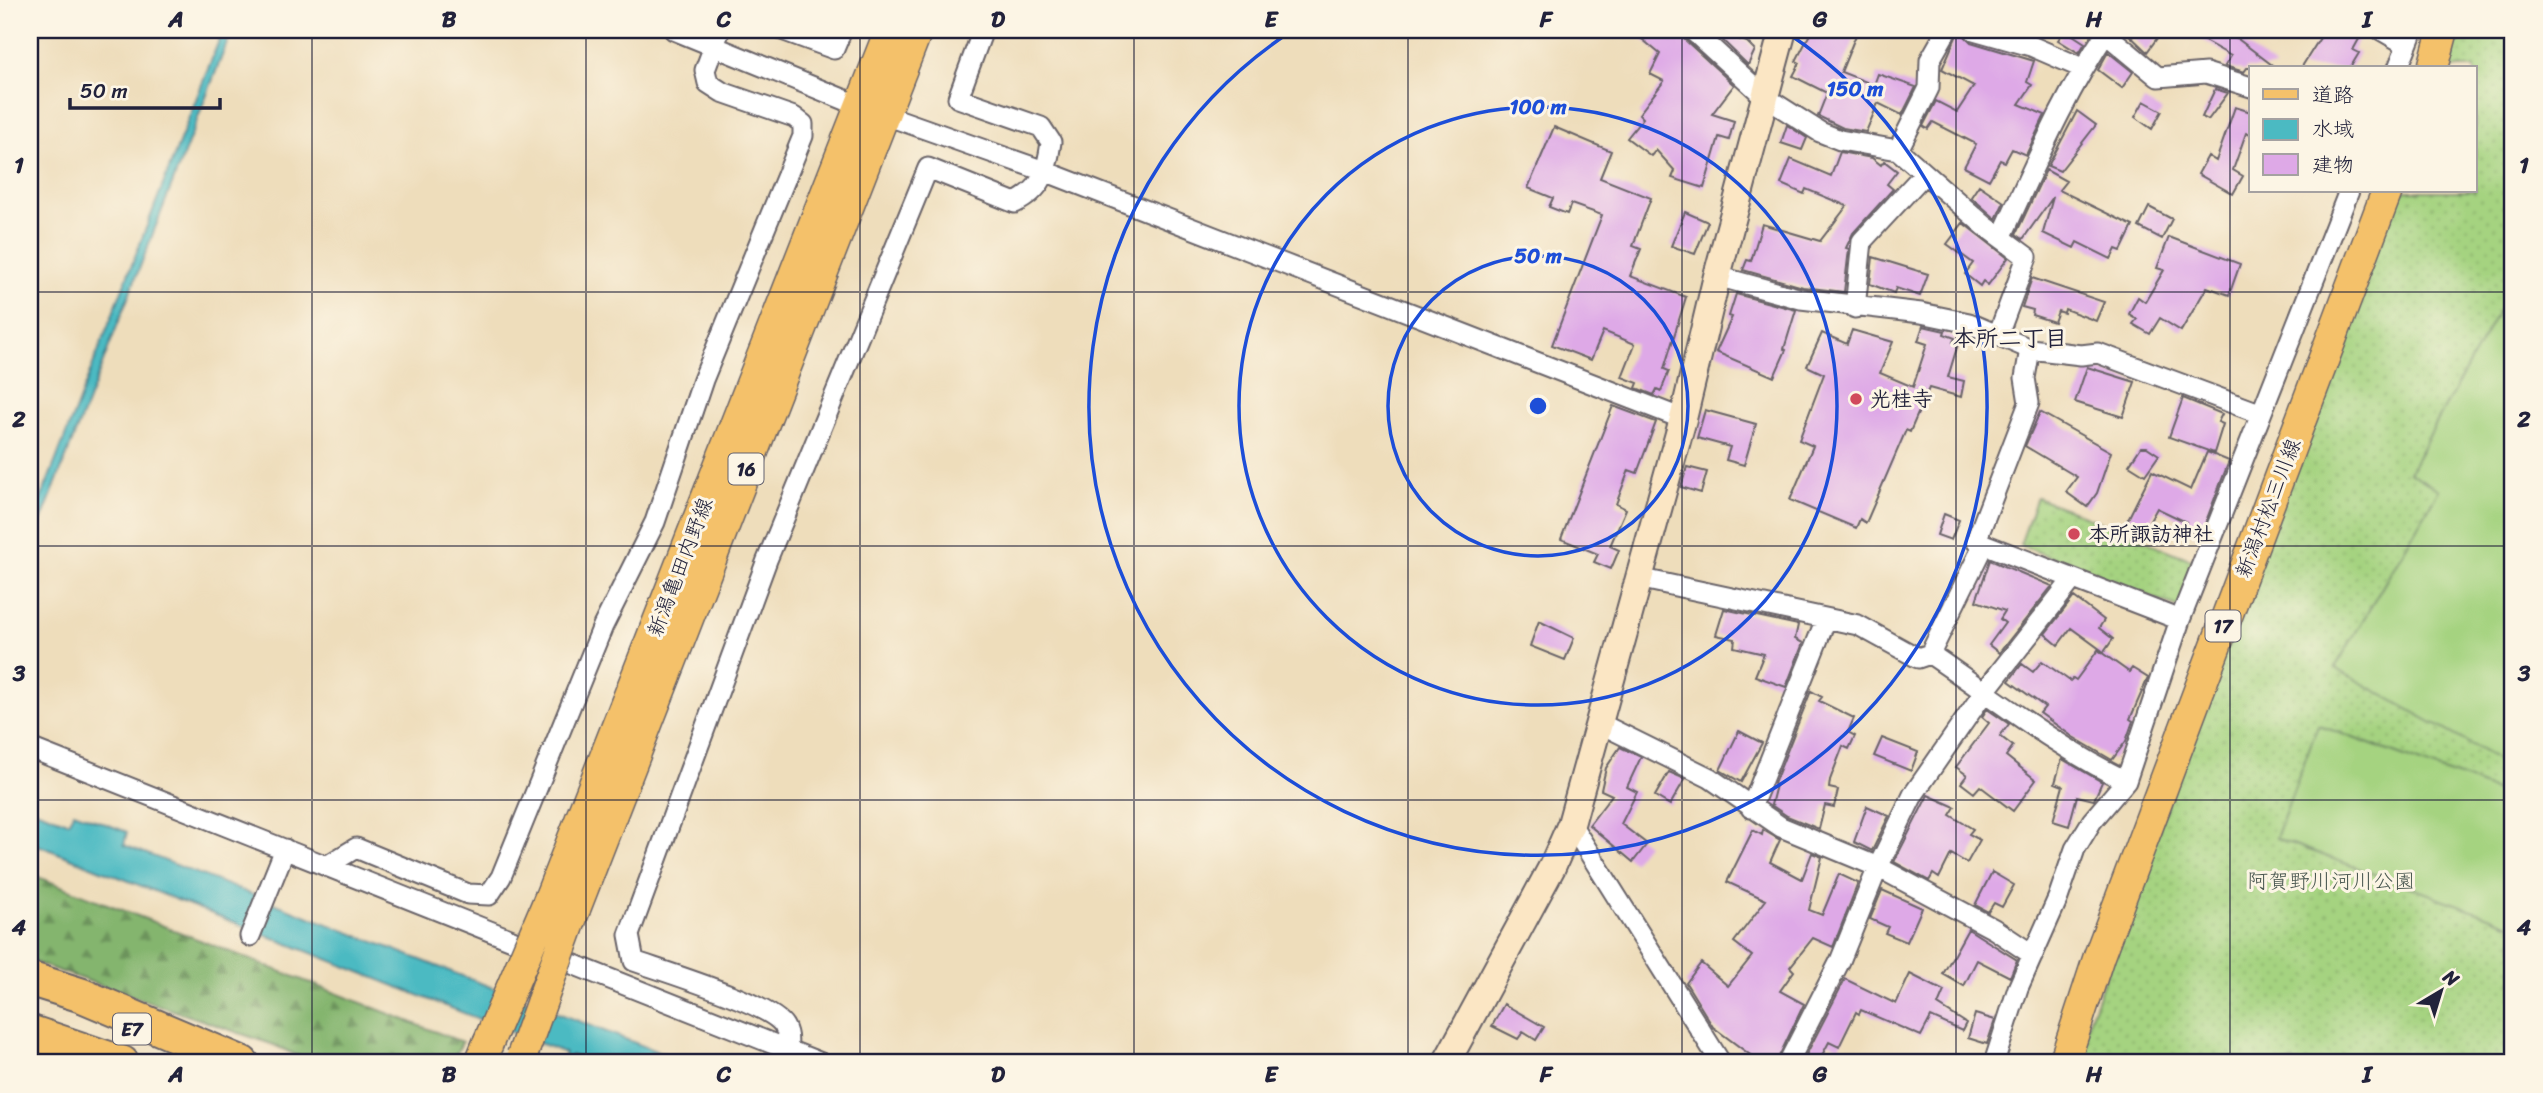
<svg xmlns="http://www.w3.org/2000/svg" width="2543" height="1093" font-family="Sriracha,'Klee One',sans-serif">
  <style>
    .grass { fill: url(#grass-dots); stroke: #647a5e; stroke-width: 2 }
    .forest { fill: url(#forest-firs); stroke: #536c54; stroke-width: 2 }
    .garden { fill: #a5d380; stroke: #647a5e; stroke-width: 2 }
    .water { fill: #4bbac2; stroke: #366e7e; stroke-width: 2 }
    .building { fill: #dea9e7 }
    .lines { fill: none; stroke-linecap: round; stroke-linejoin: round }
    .street-casing { stroke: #696368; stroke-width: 23 }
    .secondary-casing { stroke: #696368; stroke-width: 30 }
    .primary-casing { stroke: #696368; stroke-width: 33 }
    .highway-casing { stroke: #696368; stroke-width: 37 }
    .street { stroke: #fff; stroke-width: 19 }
    .secondary { stroke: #fbe6c4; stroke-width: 26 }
    .primary { stroke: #f4c16b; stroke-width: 30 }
    .highway { stroke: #f4c16b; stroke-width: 33 }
    .primary-bridge-casing { stroke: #696368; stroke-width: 33; stroke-linecap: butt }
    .primary-bridge { stroke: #f4c16b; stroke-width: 30 }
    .grid { fill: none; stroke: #22223b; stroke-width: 2; stroke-opacity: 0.55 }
    .ring { fill: none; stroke: #1d4ed8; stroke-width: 3.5 }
    .poi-dot { fill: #d1495b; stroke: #fcf5e5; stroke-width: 2.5 }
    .labels { text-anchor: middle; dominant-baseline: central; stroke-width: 6; stroke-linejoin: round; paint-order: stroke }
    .shield { fill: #fcf5e5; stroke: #63616e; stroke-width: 2 }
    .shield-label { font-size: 19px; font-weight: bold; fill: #22223b }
    .poi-label { font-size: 21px; font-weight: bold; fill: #22223b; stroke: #fcf5e5; text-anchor: start }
    .street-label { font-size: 21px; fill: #22223b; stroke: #fcf5e5 }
    .park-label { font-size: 21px; fill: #495750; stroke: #fcf5e5 }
    .neighbourhood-label { font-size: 23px; font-weight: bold; fill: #22223b; stroke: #fcf5e5 }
    .centre { fill: #1d4ed8; stroke: #fcf5e5; stroke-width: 3.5 }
    .ring-label { font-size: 21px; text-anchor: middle; font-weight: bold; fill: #1d4ed8; stroke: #fcf5e5; stroke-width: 6; stroke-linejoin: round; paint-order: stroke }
    .neatline { fill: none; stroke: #22223b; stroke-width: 2.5 }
    .grid-label { font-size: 23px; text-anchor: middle; font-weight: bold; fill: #22223b }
  </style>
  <defs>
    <pattern id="grass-dots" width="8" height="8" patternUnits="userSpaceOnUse" patternTransform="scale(1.75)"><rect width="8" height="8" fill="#a5d380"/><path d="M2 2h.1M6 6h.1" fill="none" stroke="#8eb570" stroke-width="1.8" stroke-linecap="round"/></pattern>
    <pattern id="forest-firs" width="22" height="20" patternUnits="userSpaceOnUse" patternTransform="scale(1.75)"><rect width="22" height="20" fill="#84b56e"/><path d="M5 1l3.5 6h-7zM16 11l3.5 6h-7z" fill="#6c935c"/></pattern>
  </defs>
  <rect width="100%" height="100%" fill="#fcf5e5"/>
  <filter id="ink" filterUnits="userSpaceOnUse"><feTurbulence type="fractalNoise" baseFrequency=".0143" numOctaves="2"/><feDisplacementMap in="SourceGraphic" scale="14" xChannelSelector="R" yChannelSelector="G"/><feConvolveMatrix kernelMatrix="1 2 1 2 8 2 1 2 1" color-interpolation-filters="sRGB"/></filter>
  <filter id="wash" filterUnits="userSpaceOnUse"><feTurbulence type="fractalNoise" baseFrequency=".00686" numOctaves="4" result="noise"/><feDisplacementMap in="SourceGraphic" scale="28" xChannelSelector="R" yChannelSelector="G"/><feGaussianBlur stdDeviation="1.57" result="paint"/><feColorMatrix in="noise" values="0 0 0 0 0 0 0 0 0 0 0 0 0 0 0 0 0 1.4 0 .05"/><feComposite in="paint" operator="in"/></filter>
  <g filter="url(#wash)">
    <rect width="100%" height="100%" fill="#edb"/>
    <path class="grass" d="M2445,30H2513V1063H2074L2389,191H2475V68H2432Z
      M2037,497L2197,562L2179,608L2020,545Z"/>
    <path class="forest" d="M30,874L462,1042L452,1063H313L274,1045L30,961Z"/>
    <path class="garden" d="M2500,308L2513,315V768L2335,668L2439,490L2409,472Z
      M2318,725L2513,797V925L2276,838Z"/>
    <path class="water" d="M223,30H232L30,550V527Z
      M30,808L68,822L74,812L127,832L124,845L687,1063H593L571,1055L567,1063H562L565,1053L30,842Z"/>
    <g id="blocks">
      <path class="building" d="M1631,30H1678L1684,39L1734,85L1712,114L1734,121L1729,140L1719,137L1704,188L1672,178L1675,171L1656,150L1651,156L1627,138L1643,118L1639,114L1664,81L1650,74L1660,54Z
        M1712,30L1747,42L1755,50L1748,65Z
        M1812,30H1858L1841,72L1874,85L1878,74L1916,87L1902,115L1878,103L1866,132L1843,128L1818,116L1827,93L1793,76L1800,63L1796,61Z
        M1959,30L1971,42L2034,61L2027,82L2032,85L2019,104L2045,115L2026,155L2012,149L2005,162L2000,160L1989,180L1964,167L1976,144L1933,122L1928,129L1923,126L1936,101L1957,112L1974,86L1942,69Z
        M2065,30L2085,43L2079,53L2058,40Z
        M2124,30H2163L2147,52Z
        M2185,30H2226L2276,68H2247L2244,72L2225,66L2231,56Z
        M2325,30H2344L2359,39L2353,50L2359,53L2350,68H2301Z
        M2108,52L2133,72L2122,88L2098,70Z
        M2215,89L2228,93L2208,120L2202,117Z
        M2144,101L2162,111L2152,129L2135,117Z
        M2235,107L2251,112V135L2246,133L2233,170L2243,176L2233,194L2198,174L2208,156L2216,161Z
        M2077,111L2096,125L2060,171L2048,166Z
        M1787,125L1807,138L1802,150L1781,143Z
        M1554,127L1611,151L1600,178L1651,198L1633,246L1641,249L1630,276L1686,297L1664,369L1669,371L1661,391L1657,389L1654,395L1636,388L1638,383L1622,377L1635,344L1603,331L1591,360L1552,345L1602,215L1571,204L1567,214L1549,207L1553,198L1528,188Z
        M1840,152L1872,158L1881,165L1884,161L1897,171L1887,184L1893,189L1853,233L1846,248L1849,249L1844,292L1803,287L1743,270L1747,260L1751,261L1762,224L1820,241L1847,206L1806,189L1804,194L1781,184L1791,159L1831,176Z
        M2046,170L2066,181L2059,190L2133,226L2121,251L2116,249L2111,259L2077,242L2074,248L2043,233L2053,197L2023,239L2016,234Z
        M1979,185L2004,202L1996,219L1971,197Z
        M2149,207L2172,219L2162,239L2139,227Z
        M1685,212L1708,222L1695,254L1671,246Z
        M1963,223L2008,258L1988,285L1983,281L1980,286L1965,274L1973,263L1947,244Z
        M2169,237L2240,264L2229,295L2207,287L2181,331L2160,318L2150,334L2133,324L2137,319L2129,314L2138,297L2145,302L2164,270L2157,268Z
        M1873,257L1928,274L1920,296L1896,288L1894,293L1870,284Z
        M2032,278L2104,302L2096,321L2065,309L2064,313L2058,311L2054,322L2032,315L2033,310L2022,307Z
        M1736,294L1796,310L1784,349L1786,350L1774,377L1716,352L1732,317L1729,316Z
        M1923,326L1945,331L1944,334L1955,338L1953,342L1958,344L1948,377L1964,381L1961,397L1929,388L1910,432L1906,430L1866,523L1860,519L1856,528L1790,500L1813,446L1799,440L1824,374L1807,366L1822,333L1847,344L1852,330L1893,342L1880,373L1913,387L1927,344L1918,341Z
        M2087,367L2135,382L2123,417L2075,402Z
        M2183,398L2222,414L2218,422L2223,424L2214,453L2169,437Z
        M1613,406L1656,422L1637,473L1629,470L1616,504L1626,509L1610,546L1619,550L1611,569L1594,562L1598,554L1561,539Z
        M1705,410L1756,424L1744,465L1726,460L1730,447L1697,438Z
        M2040,412L2111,452L2097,493L2087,507L2066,492L2077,477L2025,446Z
        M2141,447H2147L2159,455L2145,475L2129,465Z
        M2207,452L2229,461L2200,537L2182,528L2186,522L2157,508L2145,530L2127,521L2152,471L2191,490Z
        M1687,467L1707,472L1701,493L1681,487Z
        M1944,514L1959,520L1951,540L1937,535Z
        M1990,560L2052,586L1999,653L1989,645L2005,623L2000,619L2005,611L1976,601Z
        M2074,597L2104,620L2099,628L2113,639L2104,652L2071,628L2058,645L2045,634Z
        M1724,609L1798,625L1795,639L1803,643L1786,687L1755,676L1764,654L1734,647L1735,639L1716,635Z
        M1539,621L1574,638L1565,660L1530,646Z
        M2098,650L2129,672L2132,668L2148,678L2130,719L2133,721L2126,741L2112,760L2073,737L2040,713L2045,707L2009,681L2022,664L2033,672L2042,661L2070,681L2073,678L2076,680Z
        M1811,691L1822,697L1819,701L1854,718L1848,732L1855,736L1849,749L1843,746L1830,780L1829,788L1838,790L1834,807L1825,805L1819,829L1787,816L1771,805L1776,785L1774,784Z
        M1987,709L2009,724L2000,736L2013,746L2006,756L2036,780L2013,811L1980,786L1974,793L1961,783L1967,775L1956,767L1989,723L1982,717Z
        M1739,731L1762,743L1741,782L1720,770Z
        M1882,738L1918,752L1911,771L1874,756Z
        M1620,747L1641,757L1627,787L1637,792L1621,824L1647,844L1633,862L1589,825L1612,795L1601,790L1606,768Z
        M2062,759L2102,782L2094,800L2077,796L2069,826L2053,821L2063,786L2055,783Z
        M1669,772L1685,779L1670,805L1655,796Z
        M1928,795L1955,807L1950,815L1973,829L1969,834L1980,840L1967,863L1951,854L1939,878L1933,874L1929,881L1894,862Z
        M1867,806L1889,816L1872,851L1854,842Z
        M1753,830L1762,835L1763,830L1780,840L1770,862L1802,879L1812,853L1822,857L1809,910L1822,915L1839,874L1858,883L1833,947L1813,938L1790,967L1794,971L1780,991L1804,1004L1776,1063H1761L1713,1027L1686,983L1701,963L1728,986L1752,956L1734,942L1766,900L1727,882Z
        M1992,872L2014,885L2002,907L1994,903L1988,912L1975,905Z
        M1882,890L1922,908L1907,942L1885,933L1888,927L1870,919Z
        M1968,929L2017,960L2010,977L1977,960L1964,986L1943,974Z
        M1910,974L1944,991L1938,1005L1966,1023L1962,1031L1931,1017L1921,1036L1861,1010L1859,1014L1856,1012L1839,1047L1829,1042L1818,1063H1802L1845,979L1896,1004Z
        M1504,1004L1544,1027L1536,1040L1523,1032L1518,1039L1492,1026Z
        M1975,1014L1995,1020L1987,1044L1968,1038Z"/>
    </g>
  </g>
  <g filter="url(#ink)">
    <use href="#blocks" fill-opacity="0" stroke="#696368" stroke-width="2"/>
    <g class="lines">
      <g class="street-casing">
        <path id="street" d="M674,30L860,106L1047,172L1683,419
          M782,30L834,49L842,30
          M1692,30L1765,97L1820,132L1840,140L1898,150L1985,226L2027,257L1998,335
          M1974,30L2031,46L2082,68
          M2381,30L2407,45
          M2106,34L2158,77L2206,73L2251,87
          M2398,68L2413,30
          M1898,150L1929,88L1930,60L1947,30
          M2001,238C2034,167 2064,95 2108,30
          M1717,276L1801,299L1921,313L1969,323L2030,349L2081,355L2098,353L2259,413
          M1855,308L1862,241L1924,174
          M2030,349L2025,378L2029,403L1976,541L2180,620
          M1638,578L1858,625L1918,658L1930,654C1995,698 2056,747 2126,781
          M1930,654L1984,544
          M1599,723L1710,778L1781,827L1878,867L1994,929L2033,955
          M30,748L821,1063
          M1751,808L1826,619
          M1571,824L1721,1063
          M328,865L356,848L468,894L489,895L501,877L603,626L655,522L703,380L803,136V124L794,117L722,92L708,83L705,70L720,30
          M250,936L285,849
          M783,1063C787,1052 791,1038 784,1026C772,1004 662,971 634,961L629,935L767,560L928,168L1015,203C1043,189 1047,171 1051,142L1041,127L958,98L983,30
          M1788,1063L1840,961L1878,867L1913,795L1985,691L2073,579
          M1994,1063L2018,988L2058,898L2075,849L2092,821L2126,781L2180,620L2349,191"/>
      </g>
      <g class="secondary-casing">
        <path id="secondary" d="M1446,1063L1552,867L1571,824L1683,419L1717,276L1783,30"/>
      </g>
      <g class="primary-casing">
        <path id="primary" d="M2433,68L2443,30
          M550,897L890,30
          M575,909L917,30
          M480,1063L488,1043
          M2064,1063L2099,956L2387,191"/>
      </g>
      <g class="highway-casing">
        <path id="highway" d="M30,979L81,995L242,1063
          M30,1032L122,1063"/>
      </g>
      <use href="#street" class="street"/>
      <use href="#secondary" class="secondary"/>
      <use href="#primary" class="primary"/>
      <use href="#highway" class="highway"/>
      <g class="primary-bridge-casing">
        <path id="primary-bridge" d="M488,1043L550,897
          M522,1056L575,909"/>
      </g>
      <use href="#primary-bridge" class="primary-bridge"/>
    </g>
  </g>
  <path class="grid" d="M312,30V1063M586,30V1063M860,30V1063M1134,30V1063M1408,30V1063M1682,30V1063M1956,30V1063M2230,30V1063M30,292H2513M30,546H2513M30,800H2513"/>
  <g class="ring">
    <circle cx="1538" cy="406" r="150"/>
    <circle cx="1538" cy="406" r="299"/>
    <path d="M1786 32A449 449 0 1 1 1290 32"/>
  </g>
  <g class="poi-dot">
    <circle cx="1856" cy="399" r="7"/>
    <circle cx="2074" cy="534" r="7"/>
  </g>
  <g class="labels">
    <g class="shield">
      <rect x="728.5" y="453.5" width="35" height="31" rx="5"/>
      <rect x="2205.5" y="610.5" width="35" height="31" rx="5"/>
      <rect x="113" y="1013.5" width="38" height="31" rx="5"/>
    </g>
    <g class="shield-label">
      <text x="746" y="469">16</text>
      <text x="2223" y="626">17</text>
      <text x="132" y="1029">E7</text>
    </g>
    <g class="poi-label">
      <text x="1870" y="399">光桂寺</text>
      <text x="2088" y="534">本所諏訪神社</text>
    </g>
    <g class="street-label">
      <text transform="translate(2268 508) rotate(-69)">新潟村松三川線</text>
      <text transform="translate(680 567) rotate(-69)">新潟亀田内野線</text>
    </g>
    <g class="park-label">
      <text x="2331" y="881">阿賀野川河川公園</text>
    </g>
    <g class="neighbourhood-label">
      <text x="2010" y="338">本所二丁目</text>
    </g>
  </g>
  <circle cx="1538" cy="406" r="10" class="centre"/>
  <g class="ring-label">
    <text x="1855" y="96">150 m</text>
    <text x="1538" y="114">100 m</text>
    <text x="1538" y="263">50 m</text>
  </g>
  <rect width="2543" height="1093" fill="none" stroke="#fcf5e5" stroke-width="77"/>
  <rect x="2249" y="66" width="228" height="126" fill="#fcf5e5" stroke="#a5a1a1" stroke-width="2"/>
  <rect x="2263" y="89" width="35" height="10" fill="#f4c16b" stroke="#a5a1a1" stroke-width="2"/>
  <text x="2312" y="102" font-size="21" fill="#22223b">道路</text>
  <rect x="2263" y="119" width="35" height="21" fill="#4bbac2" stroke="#a5a1a1" stroke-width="2"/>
  <text x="2312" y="136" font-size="21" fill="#22223b">水域</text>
  <rect x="2263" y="154" width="35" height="21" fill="#dea9e7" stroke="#a5a1a1" stroke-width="2"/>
  <text x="2312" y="172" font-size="21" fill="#22223b">建物</text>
  <g transform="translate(2441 991) rotate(38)" stroke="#fcf5e5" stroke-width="5" paint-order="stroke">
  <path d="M0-5L12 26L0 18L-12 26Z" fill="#22223b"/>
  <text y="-10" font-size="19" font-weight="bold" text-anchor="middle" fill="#22223b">N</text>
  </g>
  <path d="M70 98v10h150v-10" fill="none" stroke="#22223b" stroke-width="3.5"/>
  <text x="80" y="98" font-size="21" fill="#22223b" stroke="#fcf5e5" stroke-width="5" paint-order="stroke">50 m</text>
  <rect x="38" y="38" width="2466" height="1016" class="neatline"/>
  <g class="grid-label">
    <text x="176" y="27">A</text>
    <text x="449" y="27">B</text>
    <text x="724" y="27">C</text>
    <text x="998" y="27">D</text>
    <text x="1271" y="27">E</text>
    <text x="1546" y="27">F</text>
    <text x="1820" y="27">G</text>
    <text x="2094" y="27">H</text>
    <text x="2367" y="27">I</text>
    <text x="19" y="173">1</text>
    <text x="2524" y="173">1</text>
    <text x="19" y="427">2</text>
    <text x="2524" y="427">2</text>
    <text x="19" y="681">3</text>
    <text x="2524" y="681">3</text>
    <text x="19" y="935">4</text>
    <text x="2524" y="935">4</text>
    <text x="176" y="1082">A</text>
    <text x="449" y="1082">B</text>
    <text x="724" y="1082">C</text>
    <text x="998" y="1082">D</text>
    <text x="1271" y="1082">E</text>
    <text x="1546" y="1082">F</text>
    <text x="1820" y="1082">G</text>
    <text x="2094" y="1082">H</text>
    <text x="2367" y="1082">I</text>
  </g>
</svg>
